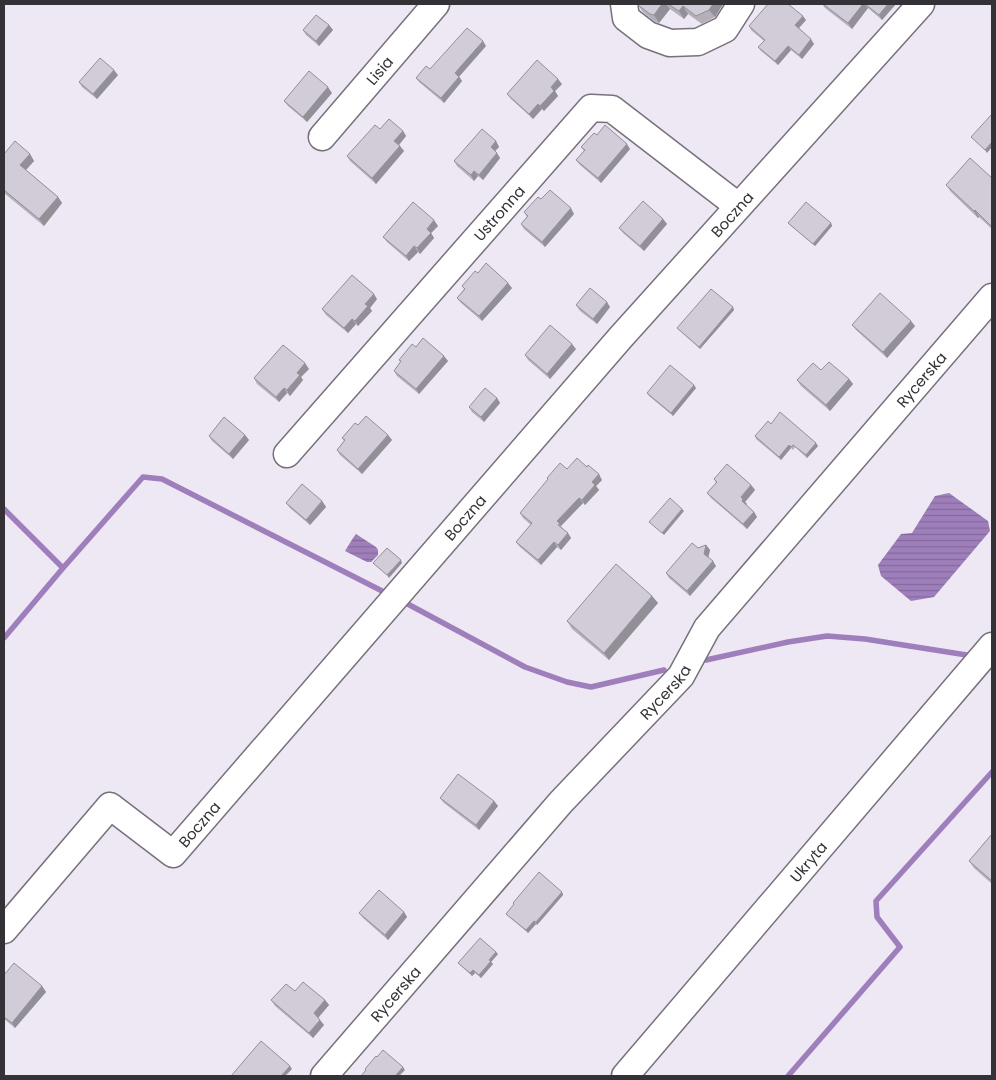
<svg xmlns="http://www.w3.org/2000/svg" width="996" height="1080" font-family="Poppins,sans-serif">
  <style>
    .water { fill: url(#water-rules) }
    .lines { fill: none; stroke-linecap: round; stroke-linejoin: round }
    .stream { stroke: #9f7fbb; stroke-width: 5.5 }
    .minor-casing { stroke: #77717c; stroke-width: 29 }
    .minor { stroke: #fff; stroke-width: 26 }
    .wall { fill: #b5afba }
    .shaded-wall { fill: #938f97 }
    .building { fill: #d2ccd8; stroke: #938f97 }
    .labels { text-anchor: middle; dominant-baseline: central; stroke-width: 4; stroke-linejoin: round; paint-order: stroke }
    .street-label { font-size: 15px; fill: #343237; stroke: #eee7f4 }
  </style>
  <defs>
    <pattern id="water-rules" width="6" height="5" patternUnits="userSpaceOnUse" patternTransform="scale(1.25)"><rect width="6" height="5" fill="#9f7fbb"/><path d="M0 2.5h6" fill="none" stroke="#826999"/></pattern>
  </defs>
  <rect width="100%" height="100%" fill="#eee7f4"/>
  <path class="water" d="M949,493L988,521L990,531L934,597L911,601L881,576L878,565L901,534L912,533L935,496Z
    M356,534L376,547L378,550V555L371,562H367L345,551L353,538Z"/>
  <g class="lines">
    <path class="stream" d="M4,509L63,568
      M404,602L525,667L567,682L591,687L664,670
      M4,638L63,568L143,477L162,479L386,593
      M706,660L788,642L827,636L865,639L973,656
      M788,1076L900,947L877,917L876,901L992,772"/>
    <g class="minor-casing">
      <g id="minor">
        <path d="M624,4L626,18L648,35L670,43L698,42L725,29L741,4"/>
        <path id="s1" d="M322,137L436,4"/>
        <path id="s2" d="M287,454L591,108L612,109L738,206"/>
        <path id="s3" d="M4,930L110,806L173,854L621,337L921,4"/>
        <path id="s4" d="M324,1076L561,802L681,676L707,628L992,297"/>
        <path id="s5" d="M625,1076L992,646"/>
      </g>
    </g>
    <use href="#minor" class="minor"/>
  </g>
  <path class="wall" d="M639,4H723L715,17L702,24L688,14L684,19L670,9L659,23L655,22L643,12L638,5Z
    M822,4H896L882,20L868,8L852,29L825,8Z
    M806,20L799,28L814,44L802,59L791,50L778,65L761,51L758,47L764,41L751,30L749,26Z
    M329,25L333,30L319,46L306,35L303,30Z
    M486,46L459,76L462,81L444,103L419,82L416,78L430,69Z
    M118,75L97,99L82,87L79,82Z
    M562,84L555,91L558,96L544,111L542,109L533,119L511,99L507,94Z
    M332,93L307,122L288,106L284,101Z
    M380,129L403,131L406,136L399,145L404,151L376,184L350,161L347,156Z
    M597,135L630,149L601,183L580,165L576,160L584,151L581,147Z
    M496,141L499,147L495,151L500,158L483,180L478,176L474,181L457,166L454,161Z
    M4,154H30L34,161L26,170L58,197L62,203L44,226L4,193Z
    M992,178V229L979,217L978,218L951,192L946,185Z
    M541,199L574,214L545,247L524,229L521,224L527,217L524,212Z
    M663,219L667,224L644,251L623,233L619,228Z
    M788,223H831L832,226L815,246L790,225Z
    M438,226L431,233L434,238L420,254L418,252L409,261L387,242L383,237Z
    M478,273L512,288L482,321L461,303L457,298L464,289L462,286Z
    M377,299L370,308L372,311L358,326L356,324L348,333L326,315L322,309Z
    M576,305L610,307L597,324L580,311Z
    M734,310L700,349L679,330L677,328Z
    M852,325L915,326L887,358L856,330Z
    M416,347L448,361L419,394L397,376L394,371L401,362L399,360Z
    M576,349L550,379L528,360L525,355Z
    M309,369L301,377L303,380L290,396L287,393L279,402L257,384L254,378Z
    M821,370L849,379L853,384L830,411L801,386L797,380Z
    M696,388L673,416L649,396L647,393Z
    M497,398L500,403L484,422L472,412L469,407Z
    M771,424L818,446L807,458L795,447L793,450L791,448L781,460L756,439L755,436Z
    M245,435L249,440L233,459L212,441L209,436Z
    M388,435L392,440L362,474L340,455L337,450L344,441L342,438Z
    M567,469L602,480L596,486L599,490L585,505L583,503L561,526L571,538L561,550L557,547L541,565L520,547L516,542L531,525L523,518L520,513Z
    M714,479L751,485L755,490L745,502L747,504L746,505L754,512L757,517L747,529L711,498L707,493L716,483Z
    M322,501L326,507L310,525L290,508L286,503Z
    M706,545L710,550L708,557L716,566L690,596L669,578L666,573L698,548Z
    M652,596L658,603L609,660L572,629L567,621Z
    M440,798L494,801L498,806L479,830L444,803Z
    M992,834V884L974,868L969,861Z
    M562,892L563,895L537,925L536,924L528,933L508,916L506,914L514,905L513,903Z
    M404,912L407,917L388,940L363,918L359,913Z
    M496,952L498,954L491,962L493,964L481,978L475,973L472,976L460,965L458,963Z
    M4,975L42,986L46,992L15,1028L4,1019Z
    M295,991L325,1000L329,1005L318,1018L324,1025L313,1038L275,1006L271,1000Z"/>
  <path class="shaded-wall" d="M662,4H666L670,9L659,23L654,15Z
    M713,4H723L715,17L709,10Z
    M863,4H864L868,8L852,29L848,23Z
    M888,4H896L882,20L879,15Z
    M683,6L688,14L684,19L679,11Z
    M803,16L806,20L798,29L795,25Z
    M329,25L333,30L319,46L316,41Z
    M811,39L814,44L802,59L799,55Z
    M483,41L486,46L458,78L455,73Z
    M788,46L791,50L778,65L775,61Z
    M114,70L118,75L97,99L93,94Z
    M459,77L462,81L444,103L441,98Z
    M558,79L562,84L555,91L558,96L544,111L540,106L551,87Z
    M328,87L332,93L307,122L303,117Z
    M538,104L542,109L533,119L529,114Z
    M403,131L406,136L398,146L394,141Z
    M496,141L499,147L494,152L491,147Z
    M992,142V147L987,153L985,150Z
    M627,144L630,149L601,183L598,178Z
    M400,146L404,151L376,184L372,178Z
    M497,153L500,158L483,180L479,175Z
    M30,154L34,161L24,172L20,165Z
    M474,171L478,176L474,181L471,175Z
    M58,197L62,203L44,226L39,219Z
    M571,208L574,214L545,247L542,242Z
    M975,210L979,217L978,218L974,211Z
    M663,219L667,224L644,251L640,246Z
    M434,220L438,226L431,233L434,238L420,254L417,248L427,229Z
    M831,223L832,226L815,246L813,244Z
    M414,246L418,252L409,261L406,256Z
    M508,283L512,288L482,321L479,316Z
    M374,294L377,299L370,308L372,311L358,326L355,321L365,304Z
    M607,302L610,307L597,324L593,319Z
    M733,307L734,310L700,349L699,347Z
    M352,319L356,324L348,333L344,328Z
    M911,321L915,326L887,358L883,352Z
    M572,344L576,349L550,379L547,374Z
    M444,356L448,361L419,394L416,389Z
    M305,363L309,369L301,377L303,380L290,396L287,390L297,373Z
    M849,379L853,384L830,411L826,405Z
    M694,385L696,388L673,416L671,413Z
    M284,388L287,393L279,402L276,397Z
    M497,398L500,403L484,422L481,417Z
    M245,435L249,440L233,459L229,454Z
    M388,435L392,440L362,474L358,469Z
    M816,443L818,446L807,458L806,455Z
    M789,445L791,448L781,460L779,457Z
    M599,474L602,480L596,486L599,490L585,505L582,500L592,482Z
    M751,485L755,490L745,502L747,504L745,506L742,501L741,497Z
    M579,498L583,503L561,526L557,521Z
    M322,501L326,507L310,525L306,520Z
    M682,509L684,511L664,535L662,533Z
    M754,512L757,517L747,529L743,524Z
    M568,533L571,538L561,550L558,545Z
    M554,542L557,547L541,565L538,560Z
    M706,545L710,550L708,559L704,554Z
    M401,560L402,563L389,578L387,575Z
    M713,561L716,566L690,596L687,591Z
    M652,596L658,603L609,660L604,653Z
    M494,801L498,806L479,830L476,825Z
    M562,892L563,895L537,925L536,922Z
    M404,912L407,917L388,940L385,935Z
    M534,921L536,924L528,933L526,930Z
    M496,952L498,954L491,962L493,964L481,978L479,975L489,960Z
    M473,970L475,973L472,976L470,973Z
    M42,986L46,992L15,1028L12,1023Z
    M325,1000L329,1005L318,1018L314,1013Z
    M320,1020L324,1025L313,1038L309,1033Z
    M290,1066L292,1069L285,1076H281Z
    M403,1067L405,1070L399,1076H395Z"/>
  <path class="building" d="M639,4H662L654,15L650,14L638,5Z
    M668,4H713L709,10L696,16L683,6L679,11Z
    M768,4H788L803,16L795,25L811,39L799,55L788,46L775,61L758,47L765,40L749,26Z
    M823,4H863L848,23Z
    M865,4H888L879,15Z
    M316,15L329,25L316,41L303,30Z
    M467,28L483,41L455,73L459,77L441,98L416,78L426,66L430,69Z
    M100,58L114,70L93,94L79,82Z
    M537,60L558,79L551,87L554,91L540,106L538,104L529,114L507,94Z
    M309,71L328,87L303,117L284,101Z
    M992,114V142L985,150L971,137Z
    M389,119L403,131L394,141L400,146L372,178L347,156L375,125L380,129Z
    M605,125L627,144L598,178L576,160L585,150L581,147L594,133L597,135Z
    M482,129L496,141L491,147L497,153L479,175L474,171L471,175L454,161Z
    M15,141L30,154L20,165L58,197L39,219L4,190V154Z
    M970,158L992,178V227L975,210L974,211L946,185Z
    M550,190L571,208L542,242L521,224L528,216L524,212L538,197L541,199Z
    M643,201L663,219L640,246L619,228Z
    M413,202L434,220L427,229L431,233L417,248L414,246L406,256L383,237Z
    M806,202L831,223L813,244L788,223Z
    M486,263L508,283L479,316L457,298L465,289L462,286L475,271L478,273Z
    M352,275L374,294L365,304L368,306L361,314L355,321L352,319L344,328L322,309Z
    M590,288L607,302L593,319L576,305Z
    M711,289L733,307L699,347L677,328Z
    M880,293L911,321L883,352L852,325Z
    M550,325L572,344L547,374L525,355Z
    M423,338L444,356L416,389L394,371L401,361L399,360L412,344L416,347Z
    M283,345L305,363L297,373L300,375L287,390L284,388L276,397L254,378Z
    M829,362L849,379L826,405L797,380L813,363L821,370Z
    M670,365L694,385L671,413L647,393Z
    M485,388L497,398L481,417L469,407Z
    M780,412L816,443L806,455L793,445L791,447L789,445L779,457L755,436L768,421L771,424Z
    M366,416L388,435L358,469L337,450L345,440L342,438L355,423L358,425Z
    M224,417L245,435L229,454L209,436Z
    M577,458L587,467L588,465L599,474L592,482L595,485L582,500L579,498L557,521L560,524L558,525L568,533L558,545L554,542L538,560L516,542L532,523L520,513L548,479L547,478L560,463L567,469Z
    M727,464L751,485L741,497L743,499L742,501L754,512L743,524L707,493L717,482L714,479Z
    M302,484L322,501L306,520L286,503Z
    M670,498L682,509L662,533L649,522Z
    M692,543L698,548L706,545L704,554L713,561L687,591L666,573Z
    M387,548L401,560L387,575L373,563Z
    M616,564L652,596L604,653L567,621Z
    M458,774L494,801L476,825L440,798Z
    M992,834V881L969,861Z
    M539,872L562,892L536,922L534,921L526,930L506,914L514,904L513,903Z
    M379,890L404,912L385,935L359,913Z
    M480,938L496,952L489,960L491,961L479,975L473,970L470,973L458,963Z
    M14,963L42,986L12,1023L4,1017V997L5,995L4,994V975Z
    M303,982L325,1000L314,1013L320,1020L309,1033L271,1000L286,984L295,991Z
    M261,1041L290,1066L281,1076H231Z
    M383,1050L403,1067L395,1076H361L366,1070L365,1069L376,1056L377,1057Z"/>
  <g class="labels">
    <g class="street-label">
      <text stroke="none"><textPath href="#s1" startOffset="88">Lisia</textPath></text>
      <text stroke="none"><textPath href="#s2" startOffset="321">Ustronna</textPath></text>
      <text stroke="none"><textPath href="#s3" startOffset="1092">Boczna</textPath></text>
      <text stroke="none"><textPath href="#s4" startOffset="919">Rycerska</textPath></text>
      <text stroke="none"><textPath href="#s3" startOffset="688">Boczna</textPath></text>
      <text stroke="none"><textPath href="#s4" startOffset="514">Rycerska</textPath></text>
      <text stroke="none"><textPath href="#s3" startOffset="282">Boczna</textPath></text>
      <text stroke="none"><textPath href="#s5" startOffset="282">Ukryta</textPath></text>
      <text stroke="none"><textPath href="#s4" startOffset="109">Rycerska</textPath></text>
    </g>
  </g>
  <rect width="996" height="1080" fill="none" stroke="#343237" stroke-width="10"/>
</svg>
